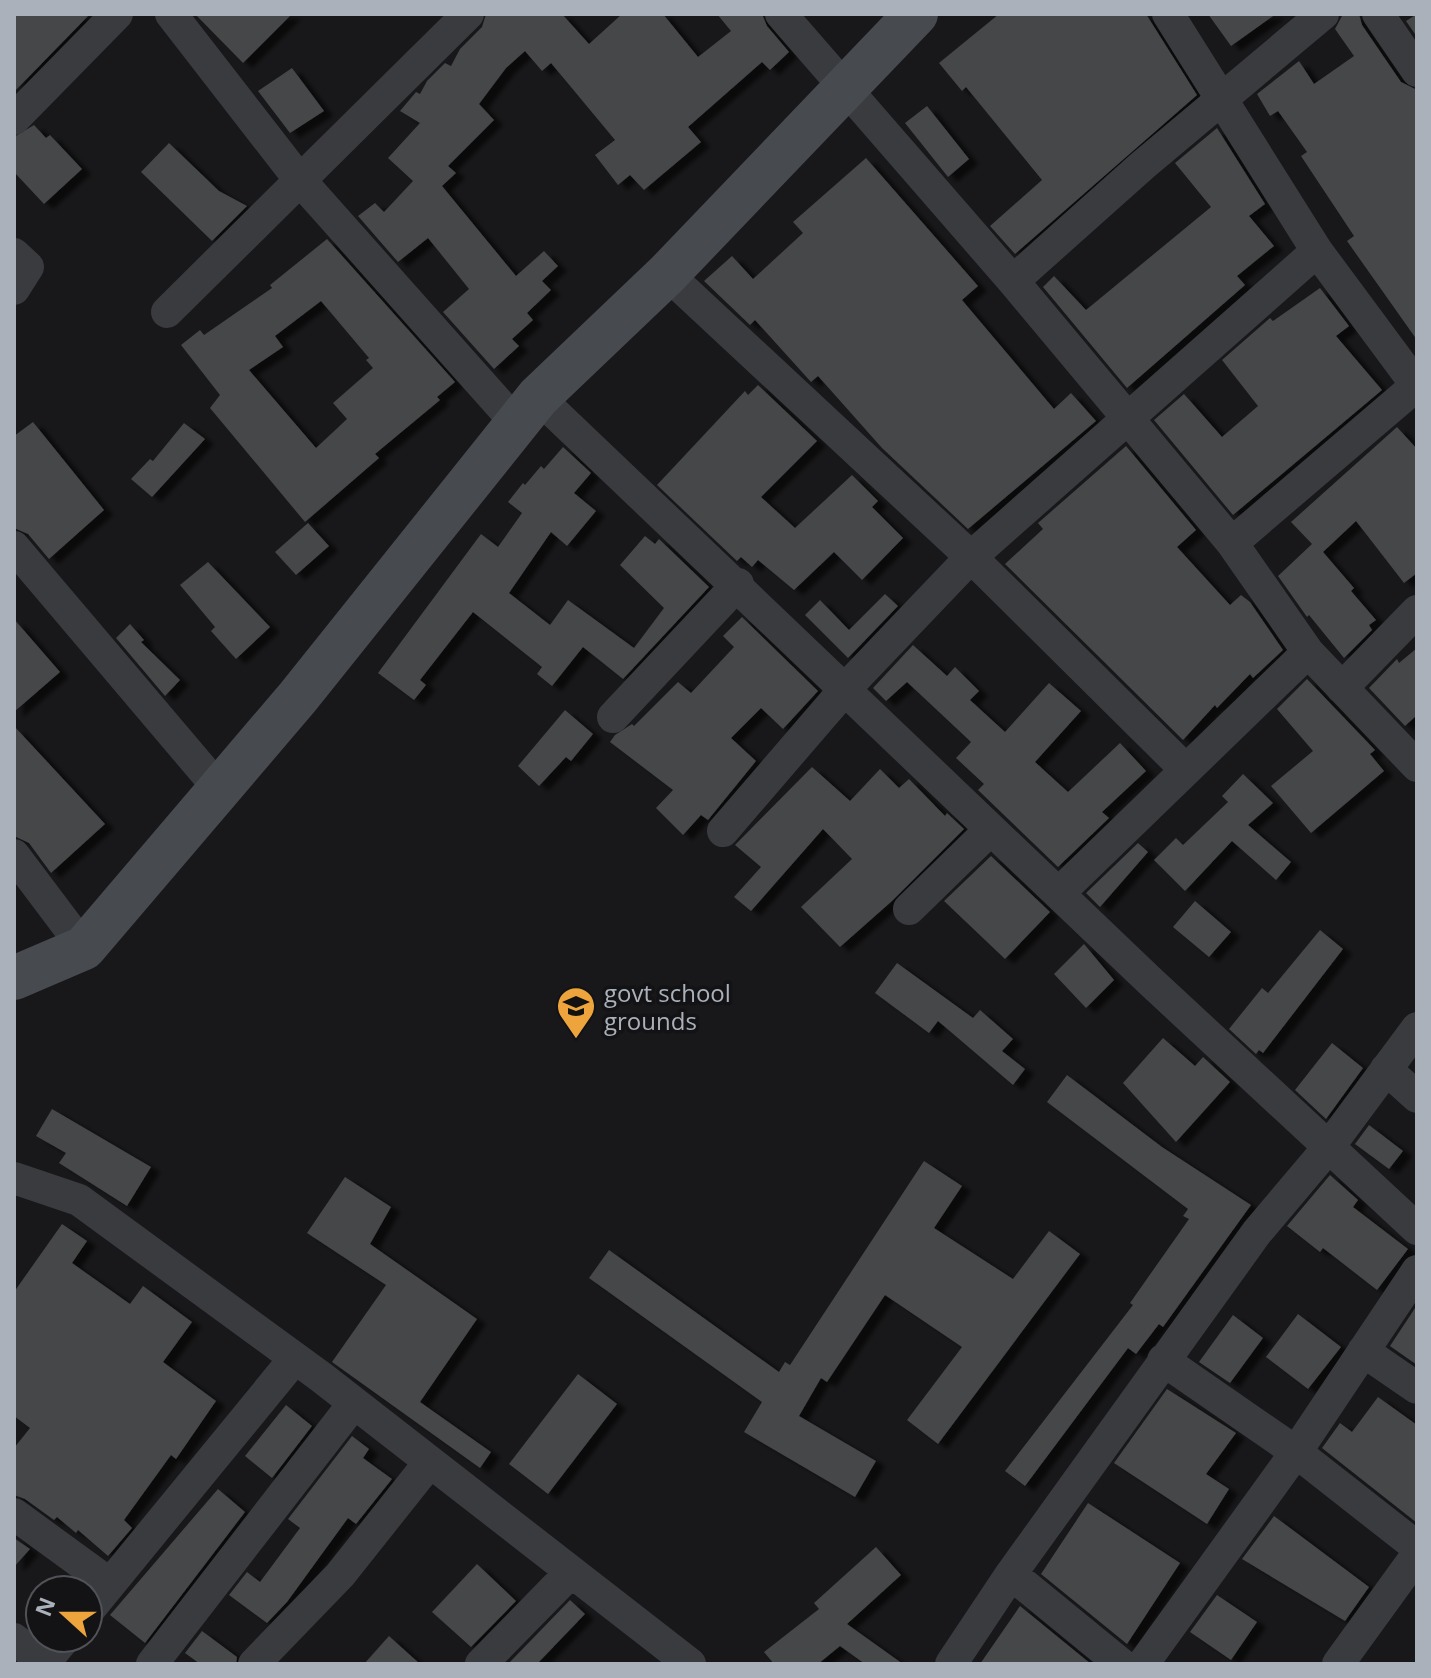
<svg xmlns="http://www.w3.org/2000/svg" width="1431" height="1678" font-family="'Open Sans',sans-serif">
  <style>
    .building { fill: #45464a; fill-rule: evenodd; filter: url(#shadow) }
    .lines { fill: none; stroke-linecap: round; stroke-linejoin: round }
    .street { stroke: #393b3f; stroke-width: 32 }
    .secondary { stroke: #474a4f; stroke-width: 44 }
    .labels { text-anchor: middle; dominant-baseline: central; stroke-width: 7; stroke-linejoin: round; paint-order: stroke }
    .poi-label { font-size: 24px; fill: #abb1ba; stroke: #131315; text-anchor: start }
  </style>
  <defs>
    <filter id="shadow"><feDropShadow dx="9" dy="5" stdDeviation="2" flood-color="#0009"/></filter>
  </defs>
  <rect width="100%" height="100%" fill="#18181a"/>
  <path class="building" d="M14,14H90L14,92Z
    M195,14H292L243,63Z
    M486,14H562L589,44L622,14H663L698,57L731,31L717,14H762L767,26L789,52L770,70L762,62L688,127L701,142L644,190L630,175L618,185L595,155L615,140L551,63L542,71L525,51L506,68L479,104L494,120L448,166L456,173L442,186L516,276L544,251L558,266L542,281L551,290L527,313L533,320L512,339L519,346L494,369L443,312L469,289L428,238L398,262L358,216L375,203L384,212L413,181L388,158L420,123L400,111L416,92L420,94L427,81L445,63L451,66L460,49L482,27Z
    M999,14H1146L1197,95L1015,254L990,226L1042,180L966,87L962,91L939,63Z
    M1208,14H1276L1231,46Z
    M1343,14H1359L1362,25L1401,82L1417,90V340L1347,241L1354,236L1301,156L1307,152L1278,111L1270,116L1257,94L1299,61L1314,84L1354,56L1335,29Z
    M1417,14V37L1406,21Z
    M292,68L324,111L290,133L258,91Z
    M927,106L969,159L948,177L905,123Z
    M34,125L46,138L50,135L82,169L44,204L14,172V137Z
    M1217,128L1265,204L1249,216L1274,246L1237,276L1245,285L1127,388L1043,287L1054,276L1086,310L1211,207L1175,163Z
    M169,143L219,191L247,206L212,241L141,172Z
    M866,158L978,286L962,300L1054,409L1071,393L1096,421L968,529L882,448L818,376L811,382L755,320L750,325L704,281L732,256L753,279L803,233L793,222Z
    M327,239L455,382L437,397L440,400L375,454L379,458L305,522L210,408L220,395L181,345L200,330L204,335L272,288L270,285ZM321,301L369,358L366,360L373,368L333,403L347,419L316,448L249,370L283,347L275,336Z
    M1320,288L1349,326L1336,336L1382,390L1233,515L1154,420L1184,394L1222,437L1258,406L1222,360L1270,318L1273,321Z
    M758,385L817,441L761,497L795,528L852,475L878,501L872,507L903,538L862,580L834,552L794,590L758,560L752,567L741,557L737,561L657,485L745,391L748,395Z
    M33,422L104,510L49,559L28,534L14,528V436Z
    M184,423L205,439L152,497L131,479L150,459L153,461Z
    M1397,427L1417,449V573L1404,583L1356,521L1323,552L1354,588L1351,591L1376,620L1369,625L1372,630L1344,658L1309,615L1307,617L1278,576L1312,544L1291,522Z
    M1126,446L1196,530L1177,547L1230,605L1241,595L1250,602L1283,650L1253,678L1250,674L1217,708L1215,705L1183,740L1005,564L1043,529L1038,523Z
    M563,447L591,473L574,493L596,511L567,546L551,532L509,593L550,625L568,600L634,648L664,608L620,565L645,536L655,544L659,539L709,587L623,679L583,647L552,686L537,674L542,667L473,612L420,680L426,685L414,700L378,673L481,534L498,547L522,513L508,502L523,483L525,485L541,466L544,469Z
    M308,523L329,546L296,575L275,552Z
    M208,562L270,627L236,659L211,631L215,627L180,585Z
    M885,594L898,606L848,658L805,615L820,600L849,630Z
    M742,617L818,691L783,729L761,708L731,738L756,761L708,820L701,815L683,835L656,808L673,790L610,742L615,735L632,724L634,726L678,682L691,693L734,647L723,636Z
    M14,619L60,672L14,712Z
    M130,624L144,640L141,642L180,680L165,696L116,638Z
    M913,645L947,676L955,667L979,691L970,700L1005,732L1049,683L1081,711L1035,762L1068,792L1120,743L1146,771L1102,812L1109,818L1058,867L978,790L984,784L956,758L971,742L907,682L886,701L873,688Z
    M1417,648V715L1405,726L1369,688L1397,659L1399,663Z
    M1307,679L1375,750L1370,754L1384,771L1311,833L1271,786L1313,751L1277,709Z
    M565,710L593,734L571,761L566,757L539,786L518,766Z
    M14,726L105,824L51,873L29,843L14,836Z
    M812,767L850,801L880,769L899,788L909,779L945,816L947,813L964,829L892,901L840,947L801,907L852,859L823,829L751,911L734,897L761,867L735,845Z
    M1243,774L1273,803L1248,825L1291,862L1276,880L1232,841L1185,891L1154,860L1176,838L1183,845L1228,802L1222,796Z
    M1138,843L1148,852L1100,907L1086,893Z
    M991,856L1050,912L1005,959L944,901Z
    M1195,901L1231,932L1209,957L1173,927Z
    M1320,930L1343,949L1263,1053L1259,1050L1256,1054L1229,1029L1262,988L1268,993Z
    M1084,944L1114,980L1086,1008L1054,974Z
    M897,963L973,1018L980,1010L1013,1039L1002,1051L1025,1069L1013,1085L938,1021L929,1033L875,993Z
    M1163,1038L1195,1066L1203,1057L1230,1082L1176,1142L1123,1083Z
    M1332,1043L1363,1068L1326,1119L1295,1090Z
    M1067,1075L1162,1147L1251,1205L1163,1327L1159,1324L1136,1354L1128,1348L1025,1486L1005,1471L1133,1305L1130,1303L1189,1219L1183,1216L1188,1209L1047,1102Z
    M52,1109L151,1167L127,1206L59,1163L66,1153L36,1136Z
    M1369,1125L1403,1151L1389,1169L1355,1144Z
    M924,1161L962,1186L934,1228L1013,1279L1049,1231L1080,1254L938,1444L907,1420L962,1347L885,1295L827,1382L821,1378L799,1416L876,1461L855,1497L744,1432L762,1402L589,1278L609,1250L779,1372L785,1362L790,1365Z
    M1330,1175L1358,1200L1353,1207L1408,1249L1377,1290L1323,1248L1320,1252L1287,1226Z
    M345,1177L391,1207L370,1244L477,1319L420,1402L491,1452L480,1468L332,1362L386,1285L307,1233Z
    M62,1224L87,1241L72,1263L130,1304L143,1286L192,1322L163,1362L216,1401L176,1459L171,1455L124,1520L132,1528L108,1556L78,1530L76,1533L57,1517L54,1520L25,1499L14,1495V1448L30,1428L14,1416V1292Z
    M1417,1305V1365L1390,1346Z
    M1298,1314L1341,1347L1308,1389L1266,1357Z
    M1233,1315L1263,1338L1230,1383L1199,1362Z
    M578,1374L617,1404L548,1494L509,1464Z
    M1167,1389L1236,1433L1206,1474L1229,1489L1207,1524L1114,1463Z
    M1378,1397L1417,1425V1523L1322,1448L1340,1423L1352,1432Z
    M286,1405L312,1426L272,1478L245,1456Z
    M352,1436L369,1449L363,1458L392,1479L356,1524L348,1518L287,1602L267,1623L229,1595L247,1572L260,1582L300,1528L288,1519Z
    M218,1489L245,1512L145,1643L110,1615Z
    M1088,1503L1180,1563L1127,1644L1041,1574Z
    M1274,1516L1369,1587L1345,1621L1242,1559Z
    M14,1538L30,1549L14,1567Z
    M876,1547L901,1575L847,1624L903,1664H865L840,1646L818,1664H774L764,1652L819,1609L814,1603Z
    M477,1564L516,1601L471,1647L432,1612Z
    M1217,1595L1257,1622L1231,1660L1190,1632Z
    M570,1600L585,1614L537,1664H508Z
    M1020,1606L1091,1664H980Z
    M202,1631L237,1657L236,1664H200L185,1653Z
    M389,1636L420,1664H364Z"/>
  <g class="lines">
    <path class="street" d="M171,14L299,179L518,425
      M781,14L1013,281L1232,543L1308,652L1417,766
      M1168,14L1317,251L1417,386
      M1378,14L1417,71
      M14,119L117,14
      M14,254L28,267L14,289
      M667,274L971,557L1185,769
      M1013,281L1143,165L1323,14
      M167,312L468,14
      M538,397L1150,981L1417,1229
      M1232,543L1417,385
      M14,547L220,790
      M1342,688L1417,611
      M613,717L738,584
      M723,831L846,688L971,557L1317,251
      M14,855L84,948
      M1059,893L1308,652
      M909,909L990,830
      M1386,1069L1417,1097
      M14,1178L79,1200L321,1377L690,1664
      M1363,1351L1417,1388
      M1163,1360L1296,1452L1417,1547
      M14,1514L110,1584
      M1011,1574L1121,1664
      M88,1611L295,1358
      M14,1639L46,1664
      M44,1663L65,1638
      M152,1664L354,1403
      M254,1664L340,1575L429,1463
      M481,1664L571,1572
      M951,1664L1011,1574L1257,1232L1328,1148L1417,1028
      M1143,1664L1296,1452L1417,1271
      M1338,1664L1417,1555"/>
    <path class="secondary" d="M14,978L84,948L298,697L538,397L667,274L916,14"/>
  </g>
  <defs>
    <g id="school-pin" transform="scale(2)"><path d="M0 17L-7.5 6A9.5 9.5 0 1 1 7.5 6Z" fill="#eda43d" stroke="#131315"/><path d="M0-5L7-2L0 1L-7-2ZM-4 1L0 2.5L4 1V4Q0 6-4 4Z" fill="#111"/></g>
  </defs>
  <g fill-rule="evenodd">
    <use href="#school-pin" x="576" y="1006"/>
  </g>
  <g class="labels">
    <g class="poi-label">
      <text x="604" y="992">govt school<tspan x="604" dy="28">grounds</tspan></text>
    </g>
  </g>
  <rect width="1431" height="1678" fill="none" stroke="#abb1ba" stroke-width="32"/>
  <g transform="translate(64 1614) rotate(291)"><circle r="38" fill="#131315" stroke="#505257" stroke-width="2"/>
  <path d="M0-6L14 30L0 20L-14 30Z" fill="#eda43d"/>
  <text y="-12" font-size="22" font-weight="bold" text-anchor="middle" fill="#abb1ba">N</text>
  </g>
</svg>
